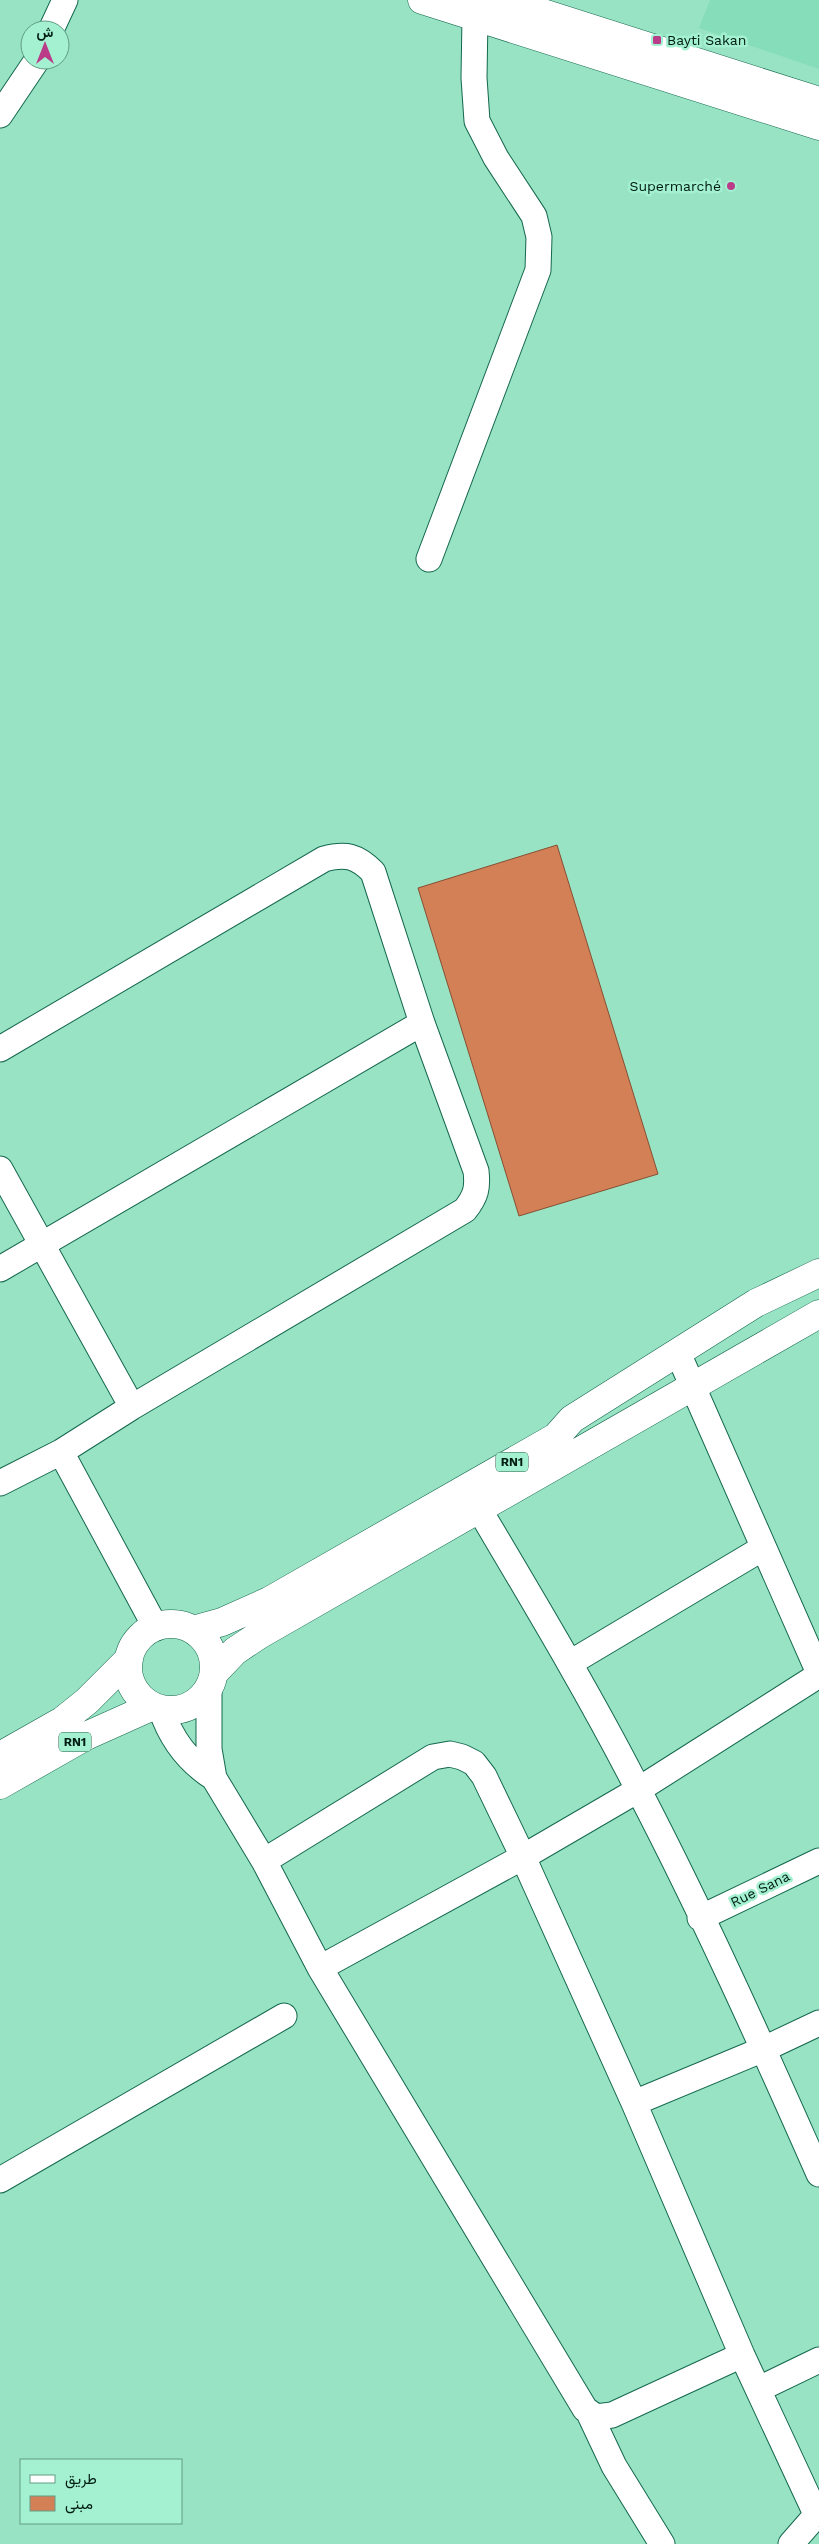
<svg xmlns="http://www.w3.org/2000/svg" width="819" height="2544" font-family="'Work Sans',Vazirmatn,sans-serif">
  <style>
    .built { fill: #86ddba }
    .building { fill: #d48056; stroke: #874e32 }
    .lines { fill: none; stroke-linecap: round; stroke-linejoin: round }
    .minor-casing { stroke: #15684e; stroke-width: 27 }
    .tertiary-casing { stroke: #15684e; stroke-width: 29 }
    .primary-casing { stroke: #15684e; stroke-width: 29 }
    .minor { stroke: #fff; stroke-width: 25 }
    .tertiary { stroke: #fff; stroke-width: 28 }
    .primary { stroke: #fff; stroke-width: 28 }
    .poi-dot { fill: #ba3c89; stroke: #a4f1d1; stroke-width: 2 }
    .labels { text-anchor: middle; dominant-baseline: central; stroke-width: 5; stroke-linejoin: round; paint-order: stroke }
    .shield { fill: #a4f1d1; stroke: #315d4c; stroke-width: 1 }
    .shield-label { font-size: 12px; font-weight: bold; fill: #001d13 }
    .poi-label { font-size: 14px; fill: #001d13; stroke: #a4f1d1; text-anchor: start }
    .street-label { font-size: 14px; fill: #001d13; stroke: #a4f1d1 }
  </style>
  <rect width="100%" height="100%" fill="#97e3c4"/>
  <path class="built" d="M710,0H819V69L699,28Z"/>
  <path class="building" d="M557,845L658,1174L519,1216L418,888Z"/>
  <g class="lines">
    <g class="minor-casing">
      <path id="minor" d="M51,30L65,0
        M0,115L37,60
        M429,559L538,270L539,237L534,216L496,158L477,121L474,78L475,17L479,0
        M0,1049L324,859C346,853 357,856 373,872L422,1023L476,1171C478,1188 476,1196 465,1210L132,1407L61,1452L0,1483
        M0,1169L132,1407
        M0,1269L422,1023
        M678,1353L819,1673
        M61,1452L156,1628
        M479,1509C534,1602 590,1695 639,1791C704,1916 762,2045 819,2174
        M570,1663L763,1548
        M209,1688V1749L214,1778L264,1861L320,1968L585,2409L596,2417L612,2415L742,2355
        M161,1709C171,1739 187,1761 214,1778
        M264,1861L433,1757L450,1754L462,1757L474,1763L484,1776L523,1857L634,2103L742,2355L816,2514
        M700,1918L819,1861
        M320,1968L523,1857L638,1790L819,1675
        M634,2103L764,2049L819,2023
        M0,2180L284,2016
        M759,2389L819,2360
        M589,2413L614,2466L662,2544
        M791,2544L819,2512"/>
    </g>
    <g class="tertiary-casing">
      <path id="tertiary" d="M422,0L819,126
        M502,0L819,101"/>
    </g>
    <g class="primary-casing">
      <path id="primary" d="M128 1667a43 43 0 1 1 86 0a43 43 0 1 1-86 0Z
        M193,1630L222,1622L269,1601L556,1437L572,1419L756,1303L819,1273
        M214,1673L235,1651L259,1635L819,1314
        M0,1756L62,1721L87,1701L129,1659
        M0,1785L86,1736L153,1706"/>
    </g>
    <use href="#minor" class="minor"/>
    <use href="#tertiary" class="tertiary"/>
    <use href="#primary" class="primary"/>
  </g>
  <g class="poi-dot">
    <rect x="652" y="35" width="10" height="10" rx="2.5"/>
    <circle cx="731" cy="186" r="5"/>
  </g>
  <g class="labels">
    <g class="shield">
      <rect x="496" y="1452.5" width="32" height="19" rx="4"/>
      <rect x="59" y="1732.5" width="32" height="19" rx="4"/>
    </g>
    <g class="shield-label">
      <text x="512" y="1462">RN1</text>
      <text x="75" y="1742">RN1</text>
    </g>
    <g class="poi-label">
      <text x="667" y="40">Bayti Sakan</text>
      <text x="721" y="186" text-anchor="end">Supermarché</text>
    </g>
    <g class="street-label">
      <text transform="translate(760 1889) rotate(-26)">Rue Sana</text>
    </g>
  </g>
  <rect x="20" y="2459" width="162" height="65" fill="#a4f1d1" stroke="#629c85"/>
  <rect x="30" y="2475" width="25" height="8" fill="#ffffff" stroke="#629c85"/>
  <text x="65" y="2484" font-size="15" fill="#001d13">طريق</text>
  <rect x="30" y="2496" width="25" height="15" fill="#d48056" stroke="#629c85"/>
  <text x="65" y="2509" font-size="15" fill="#001d13">مبنى</text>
  <g transform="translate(45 45)"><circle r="24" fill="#a4f1d1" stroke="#629c85"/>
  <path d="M0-4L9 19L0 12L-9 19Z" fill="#ba3c89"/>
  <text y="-8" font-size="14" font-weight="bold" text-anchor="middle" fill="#001d13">ش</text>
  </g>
</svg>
